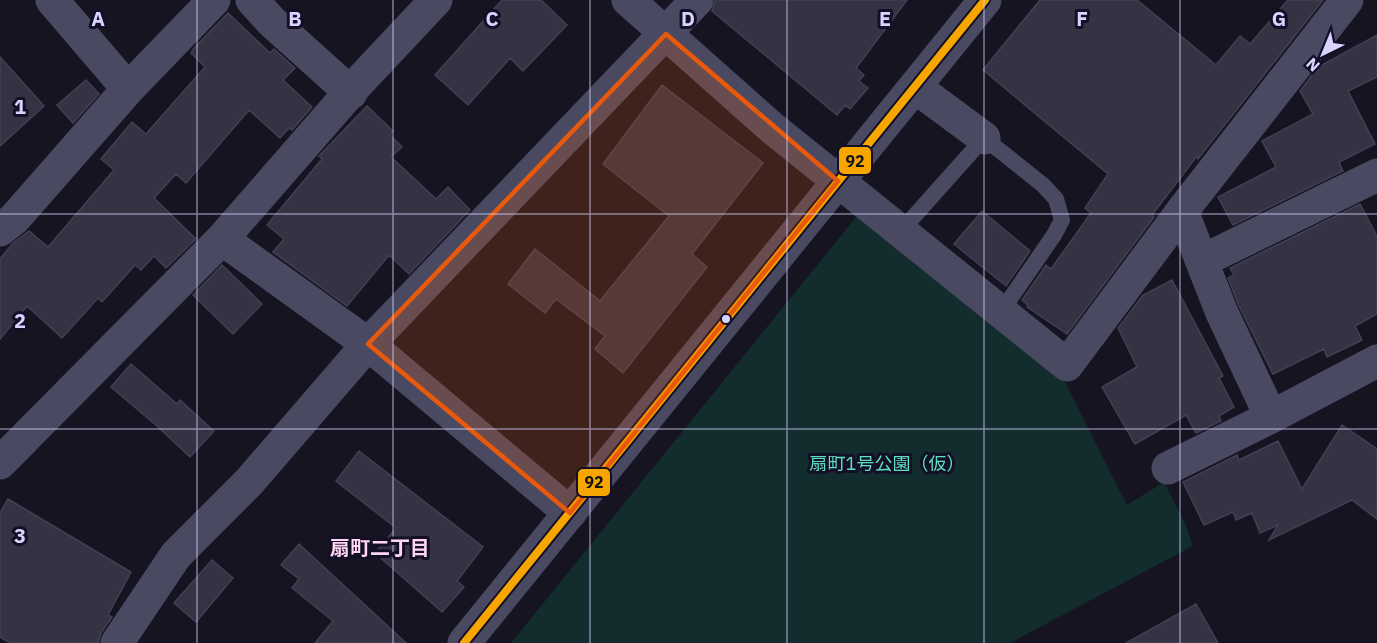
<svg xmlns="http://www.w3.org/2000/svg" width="1377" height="643" font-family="'IBM Plex Sans','Noto Sans JP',sans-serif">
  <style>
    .green { fill: #132c2d }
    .building { fill: #343243; stroke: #433f54; stroke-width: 1.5 }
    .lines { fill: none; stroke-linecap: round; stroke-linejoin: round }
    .service { stroke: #4a4962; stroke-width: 16 }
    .minor { stroke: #4a4962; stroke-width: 33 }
    .tertiary { stroke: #4a4962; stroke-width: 33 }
    .bus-1-casing { stroke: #130f26; stroke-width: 12 }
    .bus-1 { stroke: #f7a600; stroke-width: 8 }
    .marked { fill: #e8590c; fill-opacity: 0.2; stroke: #e8590c; stroke-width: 4.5; stroke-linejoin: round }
    .grid { fill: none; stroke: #d9d4ff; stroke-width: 1.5; stroke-opacity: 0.55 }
    .bus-dot { fill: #d9d4ff; stroke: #130f26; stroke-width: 2 }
    .labels { text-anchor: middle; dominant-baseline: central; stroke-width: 6; stroke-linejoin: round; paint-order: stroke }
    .park-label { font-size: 18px; fill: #5fe0c0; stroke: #130f26 }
    .neighbourhood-label { font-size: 20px; font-weight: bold; fill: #ffd6f0; stroke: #130f26 }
    .grid-label { font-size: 20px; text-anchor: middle; font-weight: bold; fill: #d9d4ff; stroke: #130f26; stroke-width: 6; stroke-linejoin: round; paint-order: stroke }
    .line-badge { stroke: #130f26; stroke-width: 2 }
    .pale-badge-label { font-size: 16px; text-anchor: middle; font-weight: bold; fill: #111 }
  </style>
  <rect width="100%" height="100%" fill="#161421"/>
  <path class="green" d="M861,211L1061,374L1127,505L1164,482L1186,525L1193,546L1010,643H511Z"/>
  <path class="building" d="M502,0H541L567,25L523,71L510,58L468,105L435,75Z
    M715,0H907L856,68L864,75L859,81L868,88L850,109L845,105L837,115L712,11Z
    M1040,0H1137L1216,65L1240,36L1250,44L1288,0H1323L1198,159L1197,156L1152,215L1154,217L1067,334L1027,307L1028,305L1022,300L1046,265L1051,269L1091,213L1085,208L1108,174L983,70Z
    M228,13L270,53L274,49L295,68L283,80L312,107L292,130L289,128L280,138L249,110L186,183L176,174L154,198L196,239L166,268L154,256L141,270L135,265L102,302L98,298L62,338L27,306L0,339V259L13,243L29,231L48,247L114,170L101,159L132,122L146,134L205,67L191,53L195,47Z
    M1377,35V77L1348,91L1375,144L1339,162L1343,171L1233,225L1218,197L1276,167L1262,141L1313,114L1300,91L1318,67Z
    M0,57L44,106L0,146Z
    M86,80L99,94L73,123L57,105Z
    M662,85L763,163L692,254L707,267L623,373L595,349L605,336L556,299L545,313L508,284L535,249L600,301L669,216L603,164Z
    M367,106L393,131L390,135L402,147L391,157L436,199L448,187L470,210L409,274L389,255L347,306L273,252L284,239L267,225L322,159L319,156Z
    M1360,204L1377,236V314L1355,326L1362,340L1358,342L1327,357L1324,349L1273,374L1239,306L1228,278L1234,275L1230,268Z
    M982,211L1030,251L1006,286L954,244Z
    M222,265L262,304L233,334L193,295Z
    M1172,280L1223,376L1219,378L1234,407L1219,416L1221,421L1196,433L1186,415L1135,444L1102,387L1137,367L1118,328L1143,295Z
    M131,364L177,404L180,400L214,431L190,457L157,426L111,387Z
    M1342,425L1377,449V519L1352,500L1269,540L1278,525L1260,533L1252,513L1236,520L1233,512L1204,525L1183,482L1237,455L1239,460L1278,441L1302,489Z
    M359,451L483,547L457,581L464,587L442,612L375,553L396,528L336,481Z
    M8,499L131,572L108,615L112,617L101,633L98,643H10L0,637V513Z
    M299,544L406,643H315L333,621L292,588L299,579L281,565Z
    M212,560L233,578L196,622L174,603Z
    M1196,604L1218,643H1126Z"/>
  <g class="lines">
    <path class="service" d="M901,231L984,138L1043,185L1056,199L1062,220L1054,235L1001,312"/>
    <path class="minor" d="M52,0L128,89
      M252,0L272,22L351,93
      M628,0L771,127L1067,365L1182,211
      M1347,0L1182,211L1222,313L1271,417L1377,361
      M915,87L984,138
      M0,230L14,219L128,89L214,0
      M222,239L368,344L570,513
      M1202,261L1377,175
      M0,463L222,239L358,83L436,0
      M1168,468L1271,417
      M117,643L176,555L249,482L368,344L697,0"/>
    <path class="tertiary" d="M464,643L985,0"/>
    <g class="bus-1-casing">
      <path id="bus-1" d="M464,643L985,0"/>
    </g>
    <use href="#bus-1" class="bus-1"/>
  </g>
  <path class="marked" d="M666,34L838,181L570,513L368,344Z"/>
  <path class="grid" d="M197,0V643M393,0V643M590,0V643M787,0V643M984,0V643M1180,0V643M0,214H1377M0,429H1377"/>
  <circle class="bus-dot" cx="726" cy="319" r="5"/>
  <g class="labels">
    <g class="park-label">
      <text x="887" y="463">扇町1号公園（仮）</text>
    </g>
    <g class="neighbourhood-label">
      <text x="380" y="547">扇町二丁目</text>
    </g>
  </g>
  <g class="grid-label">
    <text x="98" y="26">A</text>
    <text x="295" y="26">B</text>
    <text x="492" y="26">C</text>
    <text x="688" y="26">D</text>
    <text x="885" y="26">E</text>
    <text x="1082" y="26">F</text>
    <text x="1279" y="26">G</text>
    <text x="20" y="114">1</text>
    <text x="20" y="328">2</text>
    <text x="20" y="543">3</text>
  </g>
  <g class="line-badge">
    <rect x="838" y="146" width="34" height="29" rx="6" fill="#f7a600"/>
    <rect x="577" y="468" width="34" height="29" rx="6" fill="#f7a600"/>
  </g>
  <g class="pale-badge-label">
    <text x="855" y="167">92</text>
    <text x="594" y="488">92</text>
  </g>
  <g transform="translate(1323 54) rotate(223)" stroke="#130f26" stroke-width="4.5" paint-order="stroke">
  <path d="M0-4.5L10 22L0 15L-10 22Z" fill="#d9d4ff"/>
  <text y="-9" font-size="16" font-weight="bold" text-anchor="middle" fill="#d9d4ff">N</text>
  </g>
</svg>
